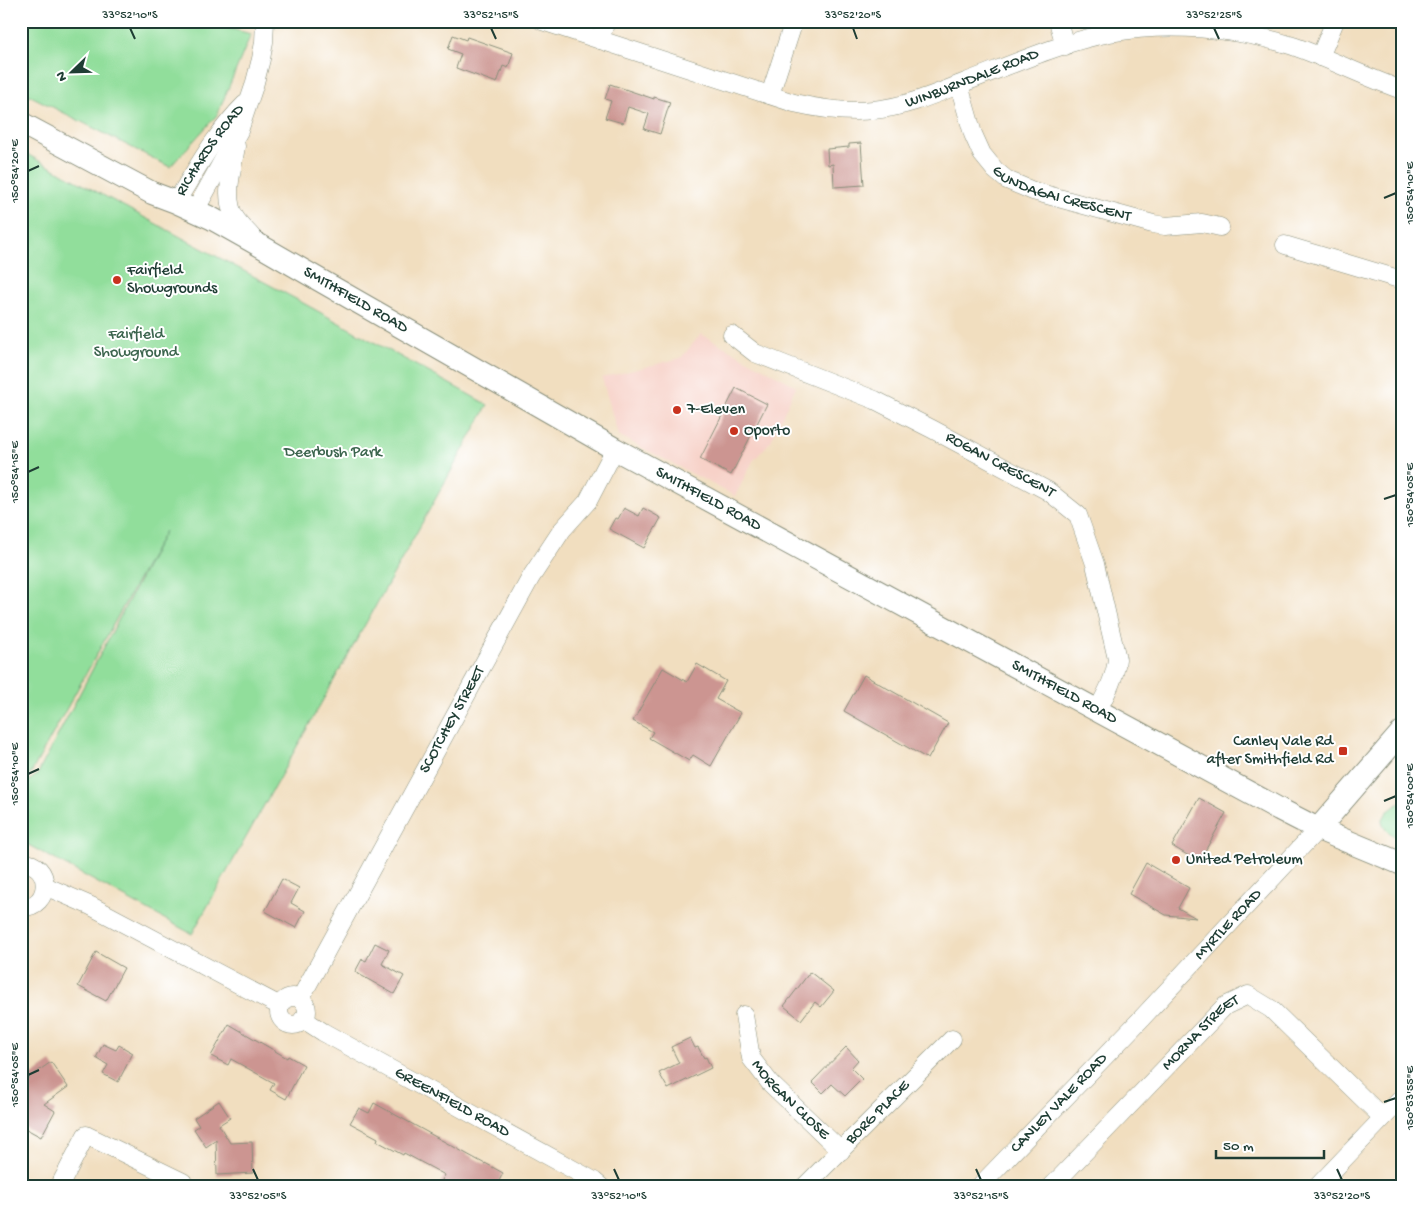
<svg xmlns="http://www.w3.org/2000/svg" width="1423" height="1208" font-family="'Gochi Hand',sans-serif">
  <style>
    .built { fill: #f7d1c8 }
    .green { fill: #91de9b; stroke: #588e68; fill-rule: evenodd }
    .building { fill: #cc9591 }
    .lines { fill: none; stroke-linecap: round; stroke-linejoin: round }
    .minor-casing { stroke: #888e7a; stroke-width: 19 }
    .major-casing { stroke: #888e7a; stroke-width: 24 }
    .minor { stroke: #fff; stroke-width: 18 }
    .major { stroke: #fff; stroke-width: 22 }
    .ticks { fill: none; stroke: #1f3d34; stroke-width: 2 }
    .poi-dot { fill: #c8321e; stroke: #fff; stroke-width: 2 }
    .labels { text-anchor: middle; dominant-baseline: central; stroke-width: 4; stroke-linejoin: round; paint-order: stroke }
    .street-label { font-size: 16px; fill: #1f3d34; stroke: #fff }
    .poi-label { font-size: 16px; fill: #1f3d34; stroke: #fff; text-anchor: start }
    .park-label { font-size: 16px; fill: #3c654e; stroke: #fff }
    .neatline { fill: none; stroke: #1f3d34; stroke-width: 2 }
    .ticks-label { font-size: 12px; text-anchor: middle; fill: #1f3d34 }
  </style>
  <rect width="100%" height="100%" fill="#fff"/>
  <filter id="ink" filterUnits="userSpaceOnUse"><feTurbulence type="fractalNoise" baseFrequency=".02" numOctaves="2"/><feDisplacementMap in="SourceGraphic" scale="10" xChannelSelector="R" yChannelSelector="G"/><feConvolveMatrix kernelMatrix="1 2 1 2 8 2 1 2 1" color-interpolation-filters="sRGB"/></filter>
  <filter id="wash" filterUnits="userSpaceOnUse"><feTurbulence type="fractalNoise" baseFrequency=".0096" numOctaves="4" result="noise"/><feDisplacementMap in="SourceGraphic" scale="20" xChannelSelector="R" yChannelSelector="G"/><feGaussianBlur stdDeviation="1.12" result="paint"/><feColorMatrix in="noise" values="0 0 0 0 0 0 0 0 0 0 0 0 0 0 0 0 0 1.4 0 .05"/><feComposite in="paint" operator="in"/></filter>
  <g filter="url(#wash)">
    <rect width="100%" height="100%" fill="#f1debf"/>
    <path class="built" d="M701,334L796,386L771,441L753,461L735,496L618,435L602,378L681,358Z"/>
    <path class="green" d="M21,21H202L251,34L217,115L170,167L21,91Z
      M21,151L294,298L488,405L192,934L21,841ZM165,531L37,775L26,783V782Z
      M1402,801V840C1393,836 1385,831 1382,821L1387,812Z"/>
    <g id="blocks">
      <path class="building" d="M453,35L466,40L467,37L513,53L508,68L503,66L497,83L456,68L461,54L448,49Z
        M610,84L654,99V97L670,102L660,134L644,129L649,114L628,107L623,123L605,118L611,101L605,99Z
        M861,143L864,185L834,187L833,164L828,165L827,149L849,147V144Z
        M736,388L767,404L731,475L700,459Z
        M624,508L639,516L643,508L661,518L644,548L609,529L615,518L618,519Z
        M697,664L726,681L716,699L741,713L711,766L693,755L689,761L649,738L653,732L633,721L663,668L687,682Z
        M864,675L948,723L928,759L844,711Z
        M1199,798L1226,813L1199,862L1172,846Z
        M1146,863L1189,888L1178,908L1196,918L1166,915L1129,894Z
        M282,879L299,888L291,903L305,911L296,928L265,911Z
        M375,943L389,950L382,964L404,976L394,994L355,972L362,959L366,961Z
        M96,952L124,968L106,1001L78,986Z
        M810,972L834,991L821,1007L815,1002L801,1020L784,1006Z
        M229,1024L287,1058L288,1056L304,1065L286,1099L270,1090L274,1083L231,1059L228,1065L211,1056Z
        M690,1038L695,1048L698,1047L704,1058L706,1057L711,1068L668,1089L659,1073L679,1063L671,1047Z
        M103,1044L116,1050L119,1045L133,1053L118,1082L103,1074L108,1065L96,1058Z
        M846,1047L858,1060L851,1068L862,1079L845,1096L832,1084L823,1093L812,1082Z
        M51,1062L68,1087L44,1104L55,1111L41,1137L21,1126V1083Z
        M219,1101L230,1118L219,1125L230,1143L252,1142L253,1173L217,1175L216,1140L206,1147L194,1129L199,1126L194,1118Z
        M374,1103L485,1164V1163L503,1173L496,1187H438L445,1175L404,1153L403,1155L377,1141L378,1138L350,1123L359,1108L369,1113Z"/>
    </g>
  </g>
  <g filter="url(#ink)">
    <use href="#blocks" fill-opacity="0" stroke="#888e7a" stroke-width="1"/>
    <g class="lines">
      <g class="minor-casing">
        <g id="minor">
          <path id="s1" d="M542,21L794,103C820,109 846,113 873,110C905,107 933,95 963,83C1011,65 1059,43 1110,33C1168,22 1237,28 1293,46C1330,59 1365,77 1402,90"/>
          <path d="M1058,21L1065,46"/>
          <path d="M600,40L606,21"/>
          <path d="M1320,57L1335,21"/>
          <path id="s2" d="M959,85L973,134L982,154L995,170L1007,180L1033,191L1153,224L1165,226L1202,223L1220,227"/>
          <path d="M770,95L794,21"/>
          <path d="M236,146C233,168 222,199 236,219C241,226 247,231 252,237"/>
          <path id="s3" d="M176,202C197,168 216,133 245,104"/>
          <path d="M195,211L239,131L254,86L261,59L264,42L265,21"/>
          <path d="M1285,245L1402,280"/>
          <path id="s4" d="M732,335L755,353L875,400L932,429L1048,491L1078,515L1095,564L1117,659C1115,678 1106,694 1097,711"/>
          <path d="M21,863C53,861 52,909 21,907"/>
          <path d="M45,886L91,906L280,1006"/>
          <circle cx="293" cy="1011" r="14"/>
          <path id="s5" d="M300,999L531,577L562,530L588,501L615,449"/>
          <path id="s6" d="M744,1015L751,1058L770,1083L841,1151"/>
          <path id="s7" d="M303,1019L323,1032L594,1181L601,1187"/>
          <path d="M59,1187L86,1135L183,1182"/>
          <path id="s8" d="M804,1187L952,1039"/>
          <path id="s9" d="M979,1187L1140,1020L1318,829"/>
          <path id="s10" d="M1051,1187L1225,1006L1248,995L1271,1009L1382,1117"/>
          <path d="M1317,1187L1402,1098"/>
        </g>
      </g>
      <g class="major-casing">
        <g id="major">
          <path id="s11" d="M21,123L152,193L176,202L211,218L259,245L316,278L615,449L1279,809L1318,829L1402,864"/>
          <path d="M1318,829L1402,732"/>
        </g>
      </g>
      <use href="#minor" class="minor"/>
      <use href="#major" class="major"/>
    </g>
  </g>
  <path class="ticks" d="M130,28L135,39M491,28L496,39M853,28L857,39M1214,28L1219,39M28,171L39,166M1384,198L1396,193M28,472L39,467M1384,499L1396,495M28,774L39,769M1384,801L1396,796M28,1075L39,1070M1384,1102L1396,1098M253,1169L258,1180M614,1169L619,1180M976,1169L981,1180M1337,1169L1342,1180"/>
  <g class="poi-dot">
    <circle cx="117" cy="280" r="5"/>
    <circle cx="677" cy="410" r="5"/>
    <circle cx="734" cy="431" r="5"/>
    <rect x="1338" y="746" width="10" height="10" rx="2.5"/>
    <circle cx="1176" cy="860" r="5"/>
  </g>
  <g class="labels">
    <g class="street-label">
      <text stroke="none"><textPath href="#s1" startOffset="449">WINBURNDALE ROAD</textPath></text>
      <text stroke="none"><textPath href="#s3" startOffset="62">RICHARDS ROAD</textPath></text>
      <text stroke="none"><textPath href="#s2" startOffset="165">GUNDAGAI CRESCENT</textPath></text>
      <text stroke="none"><textPath href="#s11" startOffset="379">SMITHFIELD ROAD</textPath></text>
      <text stroke="none"><textPath href="#s4" startOffset="299">ROGAN CRESCENT</textPath></text>
      <text stroke="none"><textPath href="#s11" startOffset="784">SMITHFIELD ROAD</textPath></text>
      <text stroke="none"><textPath href="#s11" startOffset="1189">SMITHFIELD ROAD</textPath></text>
      <text stroke="none"><textPath href="#s5" startOffset="318">SCOTCHEY STREET</textPath></text>
      <text stroke="none"><textPath href="#s9" startOffset="362">MYRTLE ROAD</textPath></text>
      <text stroke="none"><textPath href="#s10" startOffset="215">MORNA STREET</textPath></text>
      <text stroke="none"><textPath href="#s6" startOffset="101">MORGAN CLOSE</textPath></text>
      <text stroke="none"><textPath href="#s7" startOffset="171">GREENFIELD ROAD</textPath></text>
      <text stroke="none"><textPath href="#s9" startOffset="116">CANLEY VALE ROAD</textPath></text>
      <text stroke="none"><textPath href="#s8" startOffset="105">BORG PLACE</textPath></text>
    </g>
    <g class="poi-label">
      <text x="127" y="271">Fairfield<tspan x="127" dy="18">Showgrounds</tspan></text>
      <text x="687" y="410">7-Eleven</text>
      <text x="744" y="431">Oporto</text>
      <text x="1333" y="742" text-anchor="end">Canley Vale Rd<tspan x="1333" dy="18">after Smithfield Rd</tspan></text>
      <text x="1186" y="860">United Petroleum</text>
    </g>
    <g class="park-label">
      <text x="136" y="335">Fairfield<tspan x="136" dy="18">Showground</tspan></text>
      <text x="333" y="453">Deerbush Park</text>
    </g>
  </g>
  <rect width="1423" height="1208" fill="none" stroke="#fff" stroke-width="55"/>
  <g transform="translate(72 72) rotate(247)" stroke="#ffffff" stroke-width="4" paint-order="stroke">
  <path d="M0-4L9 19L0 12L-9 19Z" fill="#1f3d34"/>
  <text y="-8" font-size="14" font-weight="bold" text-anchor="middle" fill="#1f3d34">N</text>
  </g>
  <path d="M1216 1150v8h108v-8" fill="none" stroke="#1f3d34" stroke-width="2.5"/>
  <text x="1223" y="1150" font-size="15" fill="#1f3d34" stroke="#ffffff" stroke-width="4" paint-order="stroke">50 m</text>
  <rect x="28" y="28" width="1368" height="1152" class="neatline"/>
  <g class="ticks-label">
    <text x="130" y="18">33°52'10"S</text>
    <text x="491" y="18">33°52'15"S</text>
    <text x="853" y="18">33°52'20"S</text>
    <text x="1214" y="18">33°52'25"S</text>
    <text transform="translate(14 171) rotate(-90)" y="4">150°54'20"E</text>
    <text transform="translate(1409 193) rotate(-90)" y="4">150°54'10"E</text>
    <text transform="translate(14 472) rotate(-90)" y="4">150°54'15"E</text>
    <text transform="translate(1409 495) rotate(-90)" y="4">150°54'05"E</text>
    <text transform="translate(14 774) rotate(-90)" y="4">150°54'10"E</text>
    <text transform="translate(1409 796) rotate(-90)" y="4">150°54'00"E</text>
    <text transform="translate(14 1075) rotate(-90)" y="4">150°54'05"E</text>
    <text transform="translate(1409 1098) rotate(-90)" y="4">150°53'55"E</text>
    <text x="258" y="1199">33°52'05"S</text>
    <text x="619" y="1199">33°52'10"S</text>
    <text x="981" y="1199">33°52'15"S</text>
    <text x="1342" y="1199">33°52'20"S</text>
  </g>
</svg>
